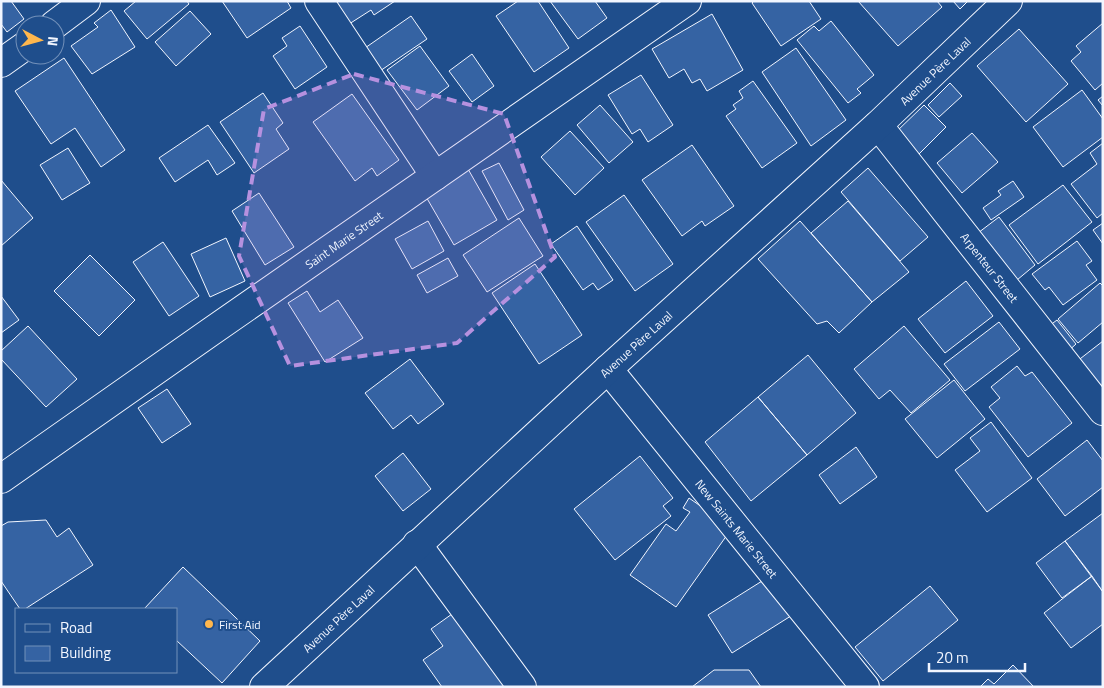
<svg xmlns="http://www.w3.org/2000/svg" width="1104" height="688" font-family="'Titillium Web',sans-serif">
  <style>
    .building { fill: #3563a3; stroke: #f2f6ff }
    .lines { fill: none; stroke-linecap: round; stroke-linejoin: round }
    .street-casing { stroke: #f2f6ff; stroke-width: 30 }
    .street { stroke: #1f4e8c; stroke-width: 28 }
    .marked { fill: #b691df; fill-opacity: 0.2; stroke: #b691df; stroke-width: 4; stroke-dasharray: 10 6; stroke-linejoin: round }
    .poi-dot { fill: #ffb74d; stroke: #1f4e8c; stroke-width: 2 }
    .labels { text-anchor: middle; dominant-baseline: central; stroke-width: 4; stroke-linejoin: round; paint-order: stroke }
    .street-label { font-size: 12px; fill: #f2f6ff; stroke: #1f4e8c }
    .poi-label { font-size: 12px; fill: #f2f6ff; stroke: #1f4e8c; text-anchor: start }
  </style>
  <rect width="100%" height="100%" fill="#1f4e8c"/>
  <path class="building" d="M1,1H11L24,19L7,32L1,24Z
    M136,1H187L189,4L147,39L124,11Z
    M222,1H287L291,8L247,38Z
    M330,1H395L374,15L371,10L346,26Z
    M518,1H538L569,48L534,72L496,16Z
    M550,1H595L607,18L578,39Z
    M754,1H809L821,19L781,46L752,3Z
    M858,1H937L942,7L898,46Z
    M953,1H968L960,9Z
    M111,10L135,47L92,74L71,46L98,27L94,23Z
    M190,11L211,34L176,66L155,42Z
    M712,14L743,70L707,91L700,79L692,83L684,69L669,78L652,49Z
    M411,16L427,39L380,71L365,48Z
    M831,21L874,75L857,89L861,93L848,103L797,40L814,26L819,31Z
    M1103,23V83L1095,90L1071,61L1081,52L1076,46Z
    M300,26L327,67L295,89L273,56L287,46L282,38Z
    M1019,29L1068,84L1026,122L977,66Z
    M420,46L449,86L417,110L387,70Z
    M796,48L846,120L811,146L762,72Z
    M472,54L494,86L472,102L449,71Z
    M64,58L125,150L101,167L75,128L51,144L15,91Z
    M641,75L673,125L648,142L640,129L632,134L608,95Z
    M753,81L797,143L762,168L726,116L736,109L733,105L743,98L739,91Z
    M950,83L962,96L939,117L928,105Z
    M1082,90L1103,119V137L1063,167L1033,127Z
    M263,93L283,123L276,129L289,149L254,173L220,122Z
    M352,94L399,160L377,176L372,168L355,181L313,122Z
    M1103,96V106L1098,100Z
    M600,105L633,142L609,163L577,125Z
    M924,105L946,127L917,156L895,133Z
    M208,125L235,163L217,175L208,160L175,182L159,158Z
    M570,131L604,168L575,195L541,157Z
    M972,133L998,162L962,193L937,163Z
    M1103,143V213L1097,218L1071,184L1097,164L1090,153Z
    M692,145L734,206L705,226L702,221L682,236L642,180Z
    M68,148L90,183L62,200L40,165Z
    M499,163L524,210L508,220L482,171Z
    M868,168L928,237L900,261L841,192Z
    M468,169L497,220L454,245L425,195Z
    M1,180L33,218L1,246Z
    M1013,181L1024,197L991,220L983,208L1001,195L998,191Z
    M1063,185L1092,222L1038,264L1009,225Z
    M259,193L294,247L265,265L232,211Z
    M624,195L673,264L635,291L586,222Z
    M848,201L909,272L872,302L811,233Z
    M999,217L1035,265L1011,285L974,236Z
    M519,218L543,256L487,292L463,255Z
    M428,221L444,251L412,269L395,239Z
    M800,221L872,302L839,333L827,321L817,324L758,259Z
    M1103,223V244L1093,230Z
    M577,226L613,280L598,290L593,283L583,290L551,244Z
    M226,238L245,281L210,297L191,254Z
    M1077,241L1092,261L1086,265L1097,280L1063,305L1049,287L1045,290L1032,274Z
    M163,242L199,296L169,316L133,262Z
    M90,255L135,300L99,336L54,291Z
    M448,258L458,276L427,293L417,275Z
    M535,264L582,335L539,364L492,293Z
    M966,281L993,316L945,353L918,319Z
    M1100,283L1103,286V322L1078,343L1058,319Z
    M307,291L320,312L338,300L363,338L325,362L288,303Z
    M1,296L19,320L1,333Z
    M1057,320L1076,344L1065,354L1045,329Z
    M999,322L1020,349L965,391L944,364Z
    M28,326L77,379L46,407L1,359V351Z
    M904,326L950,380L911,413L890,390L879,399L854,369Z
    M1103,341V384L1097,389L1076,362Z
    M808,355L856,413L807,455L758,397Z
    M410,359L444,404L418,424L411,415L393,429L365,393Z
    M1017,366L1025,376L1032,372L1072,423L1028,457L989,407L1000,398L991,387Z
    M954,380L985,419L937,458L905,419Z
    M167,389L191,424L162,443L138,408Z
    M758,397L807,455L751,501L705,442Z
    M991,422L1032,478L987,512L955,470L980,451L970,438Z
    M1087,440L1103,461V487L1065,516L1037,479Z
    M856,447L877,477L840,504L819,475Z
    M403,453L431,489L403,511L375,476Z
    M640,456L673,498L663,506L671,516L615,560L574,509Z
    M689,498L732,528L676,607L630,575L666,524L676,531L690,512L683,508Z
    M1103,513V592L1065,541Z
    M46,520L57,537L69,528L93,565L25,609H20L1,581V526L8,522Z
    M1065,541L1092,576L1062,598L1036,563Z
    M183,567L260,641L222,683L176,640V609H144Z
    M770,576L794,614L732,653L708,615Z
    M1092,576L1103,592V624L1071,648L1044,613Z
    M930,586L958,620L883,681L855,647Z
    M459,609L512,687H442L423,660L443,646L431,629Z
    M1013,665L1034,687H980L988,679L994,684Z
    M714,670H749L761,687H692Z"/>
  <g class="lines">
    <g class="street-casing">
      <g id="street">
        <path d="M319,1L435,176"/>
        <path d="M54,25L86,1"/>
        <path d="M1,63L25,46"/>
        <path id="s1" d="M878,125L1103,411"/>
        <path id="s2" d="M608,369L865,687"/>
        <path id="s3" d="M1,479L209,333L687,1"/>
        <path d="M417,544L522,687"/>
        <path id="s4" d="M264,687L608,369L878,125L1008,1"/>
      </g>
    </g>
    <use href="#street" class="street"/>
  </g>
  <path class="marked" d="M354,74L504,114L555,257L457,343L290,366L239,256L264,109Z"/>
  <circle class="poi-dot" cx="209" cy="624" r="5"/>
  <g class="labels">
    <g class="street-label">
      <text stroke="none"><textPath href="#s4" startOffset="911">Avenue Père Laval</textPath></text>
      <text stroke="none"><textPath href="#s3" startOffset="418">Saint Marie Street</textPath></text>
      <text stroke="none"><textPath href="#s1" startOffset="181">Arpenteur Street</textPath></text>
      <text stroke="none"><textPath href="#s4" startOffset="506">Avenue Père Laval</textPath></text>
      <text stroke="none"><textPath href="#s2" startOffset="205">New Saints Marie Street</textPath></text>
      <text stroke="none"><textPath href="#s4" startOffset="101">Avenue Père Laval</textPath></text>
    </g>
    <g class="poi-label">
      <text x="219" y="624">First Aid</text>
    </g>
  </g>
  <rect width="1104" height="688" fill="none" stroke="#f2f6ff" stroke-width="5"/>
  <rect x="15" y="608" width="162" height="65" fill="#1f4e8c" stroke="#7391ba"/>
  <rect x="25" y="624" width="25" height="8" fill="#1f4e8c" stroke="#7391ba"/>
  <text x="60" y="633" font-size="15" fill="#f2f6ff">Road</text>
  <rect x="25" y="646" width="25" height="15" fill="#3563a3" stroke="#7391ba"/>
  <text x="60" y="658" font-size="15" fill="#f2f6ff">Building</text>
  <g transform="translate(40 40) rotate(96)"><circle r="24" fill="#1f4e8c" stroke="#7391ba"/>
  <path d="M0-4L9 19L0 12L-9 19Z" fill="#ffb74d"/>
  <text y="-8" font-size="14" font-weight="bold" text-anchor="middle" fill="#f2f6ff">N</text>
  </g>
  <path d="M929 663v8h96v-8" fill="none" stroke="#f2f6ff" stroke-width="2.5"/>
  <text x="936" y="663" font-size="15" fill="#f2f6ff" stroke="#1f4e8c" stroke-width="4" paint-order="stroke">20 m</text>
</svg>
